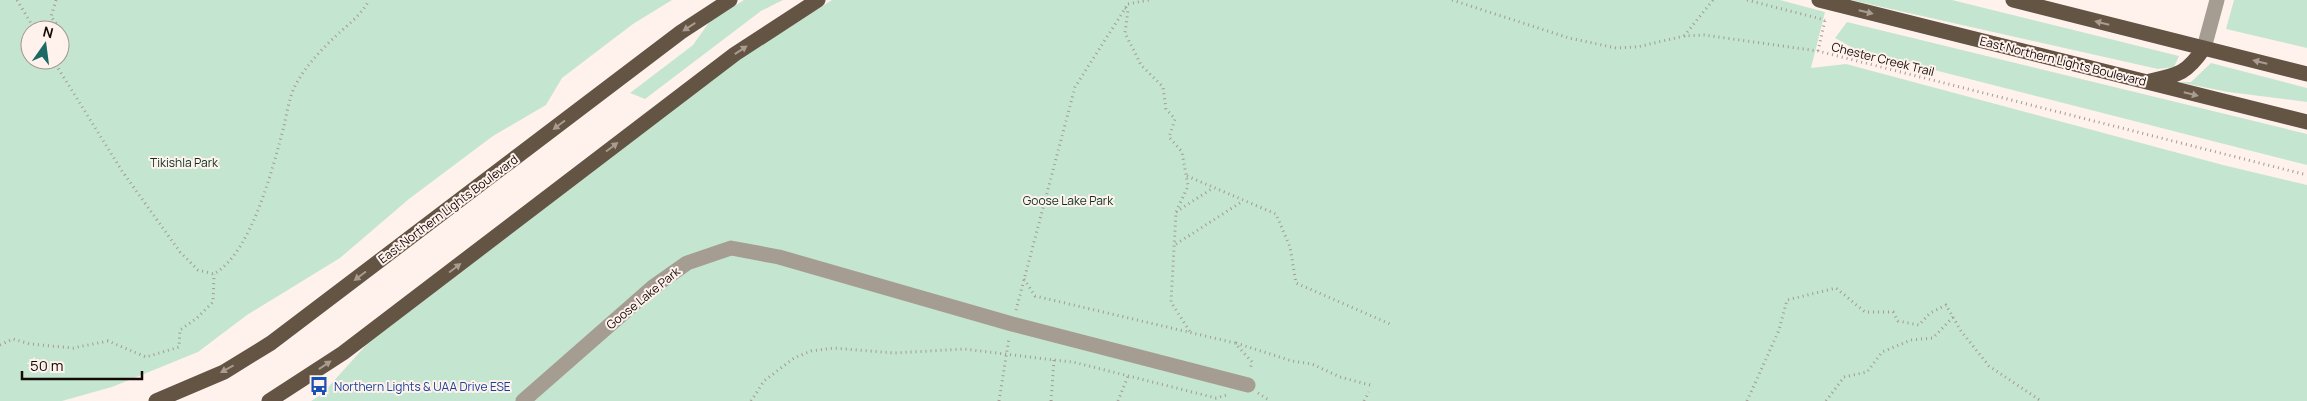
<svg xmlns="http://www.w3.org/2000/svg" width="2307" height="401" font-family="Manrope,sans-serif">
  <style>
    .green { fill: #c4e6d1; fill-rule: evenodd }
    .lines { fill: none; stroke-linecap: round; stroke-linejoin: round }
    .path { stroke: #a59995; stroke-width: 3; stroke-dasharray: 1 4; stroke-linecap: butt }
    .minor { stroke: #a59c92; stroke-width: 15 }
    .major { stroke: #635443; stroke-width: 15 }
    .oneway { fill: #a99b90 }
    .labels { text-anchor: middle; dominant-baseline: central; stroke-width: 4; stroke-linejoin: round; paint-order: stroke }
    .street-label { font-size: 12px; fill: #130906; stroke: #fff2ed }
    .park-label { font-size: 12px; fill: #09321f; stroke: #fff2ed }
    .transit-label { font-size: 12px; fill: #164399; stroke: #fff2ed; text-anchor: start }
  </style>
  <rect width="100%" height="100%" fill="#fff2ed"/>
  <path class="green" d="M0,0H672L633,24L562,78L546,105L493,136L409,199L340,258L247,315L198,352L112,387L62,401H0ZM30,30H60V60H30Z
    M744,0H783L761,11L645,99L630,93L693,45L710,21Z
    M832,0H1780L1825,12L1811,68L1846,64L2223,165L2307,185V401H311L322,394L367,344L738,60Z
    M1851,0H1952L2179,56L2174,67L2158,69Z
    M2234,0H2307V48L2226,29Z
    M1847,22L2307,134V165L1856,50L1835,38Z
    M2211,63L2307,88V102L2228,92L2178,82H2191Z"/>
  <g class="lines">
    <path class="path" d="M17,0L35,30
      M56,0L51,17L65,34L60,39
      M1452,0L1569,38L1616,48L1637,47L1684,36L1704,35L1818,51L2307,175
      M1747,0L1825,20
      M1128,4L1149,0
      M1125,8L1128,10L1125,33L1141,65L1163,87L1166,109L1175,119L1169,137L1182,152L1188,186L1176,212L1171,302L1190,332
      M1684,36L1713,0
      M1818,51L1825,20
      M53,60L122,171L180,252L198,270L214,274C252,252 273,167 284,126C287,113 289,98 295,86C306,65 322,49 339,33C350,23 362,14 369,0
      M1187,176L1276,214L1290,247L1296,283L1390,324
      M1176,212L1213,188
      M1176,244L1243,201
      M1024,279L1035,296L1235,343L1252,362L1250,370
      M1016,310L1075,87L1128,4
      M1236,343L1292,361L1312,364L1340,377L1370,385
      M0,345L13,339L30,344L73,348L108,341L146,357L179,347L180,330L197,318L213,302L214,274
      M1258,393L1270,401
      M751,401L764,381L794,358L811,351L834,348L894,353L964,349L1054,360L1073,362L1216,398L1227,395
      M999,401L1009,338
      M1051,401L1054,360
      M1118,401L1128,376
      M1364,401L1369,392
      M1747,401L1779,330L1787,300L1836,288L1865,312H1893L1898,321L1919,325L1930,313L1946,305L1961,331L1989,366L2041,401
      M1826,401L1844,377L1867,372L1882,352L1911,340L1933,338L1953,317"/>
    <path class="minor" d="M2204,48L2217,0
      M523,401L653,287L687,263L731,248L779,257L1012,324L1248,385"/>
    <path class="major" d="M1819,0L2307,122
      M2013,0L2307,74
      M2150,81C2179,75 2187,73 2204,48
      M156,401L224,372L271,343L681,32L730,0
      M269,401L343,353L735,54L818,0"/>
  </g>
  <defs><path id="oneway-solid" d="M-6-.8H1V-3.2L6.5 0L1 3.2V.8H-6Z" transform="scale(1.25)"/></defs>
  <g class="oneway">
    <use href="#oneway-solid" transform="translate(1866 12) rotate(14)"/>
    <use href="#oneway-solid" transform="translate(2102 23) rotate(-166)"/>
    <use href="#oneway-solid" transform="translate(689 27) rotate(147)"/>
    <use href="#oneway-solid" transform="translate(741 50) rotate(-34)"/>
    <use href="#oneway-solid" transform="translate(2260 62) rotate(-166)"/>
    <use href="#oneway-solid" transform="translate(2191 94) rotate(14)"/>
    <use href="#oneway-solid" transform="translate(559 125) rotate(143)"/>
    <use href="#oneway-solid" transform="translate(612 147) rotate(-37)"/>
    <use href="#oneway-solid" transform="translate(455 268) rotate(-37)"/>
    <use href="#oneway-solid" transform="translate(360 276) rotate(143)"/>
    <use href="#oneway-solid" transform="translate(325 365) rotate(-34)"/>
    <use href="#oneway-solid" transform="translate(227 369) rotate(151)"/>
  </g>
  <defs>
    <g id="bus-bare" transform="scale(1.5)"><path d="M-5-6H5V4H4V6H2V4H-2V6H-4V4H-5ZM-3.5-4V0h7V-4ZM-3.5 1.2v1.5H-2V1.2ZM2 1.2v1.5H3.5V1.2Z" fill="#1a4fb4" stroke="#fff2ed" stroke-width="2.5" paint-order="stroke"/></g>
  </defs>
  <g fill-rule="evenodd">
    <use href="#bus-bare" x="319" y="386"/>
  </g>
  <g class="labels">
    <g class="street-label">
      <text transform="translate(1883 59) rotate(14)">Chester Creek Trail</text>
      <text transform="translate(2063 61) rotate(14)">East Northern Lights Boulevard</text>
      <text transform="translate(448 209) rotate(-37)">East Northern Lights Boulevard</text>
      <text transform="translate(643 298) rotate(-39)">Goose Lake Park</text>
    </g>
    <g class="park-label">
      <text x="184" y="162">Tikishla Park</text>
      <text x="1068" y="200">Goose Lake Park</text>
    </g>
    <g class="transit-label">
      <text x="334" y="386">Northern Lights &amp; UAA Drive ESE</text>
    </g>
  </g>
  <g transform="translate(45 45) rotate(14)"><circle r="24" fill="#fff2ed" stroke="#a19591"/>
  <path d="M0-4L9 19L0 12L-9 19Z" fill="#1d6964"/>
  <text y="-8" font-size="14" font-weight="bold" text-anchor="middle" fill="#130906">N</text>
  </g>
  <path d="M22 371v8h120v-8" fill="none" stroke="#130906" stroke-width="2.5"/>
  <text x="30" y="371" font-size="15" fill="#130906" stroke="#fff2ed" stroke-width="4" paint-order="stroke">50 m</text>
</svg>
